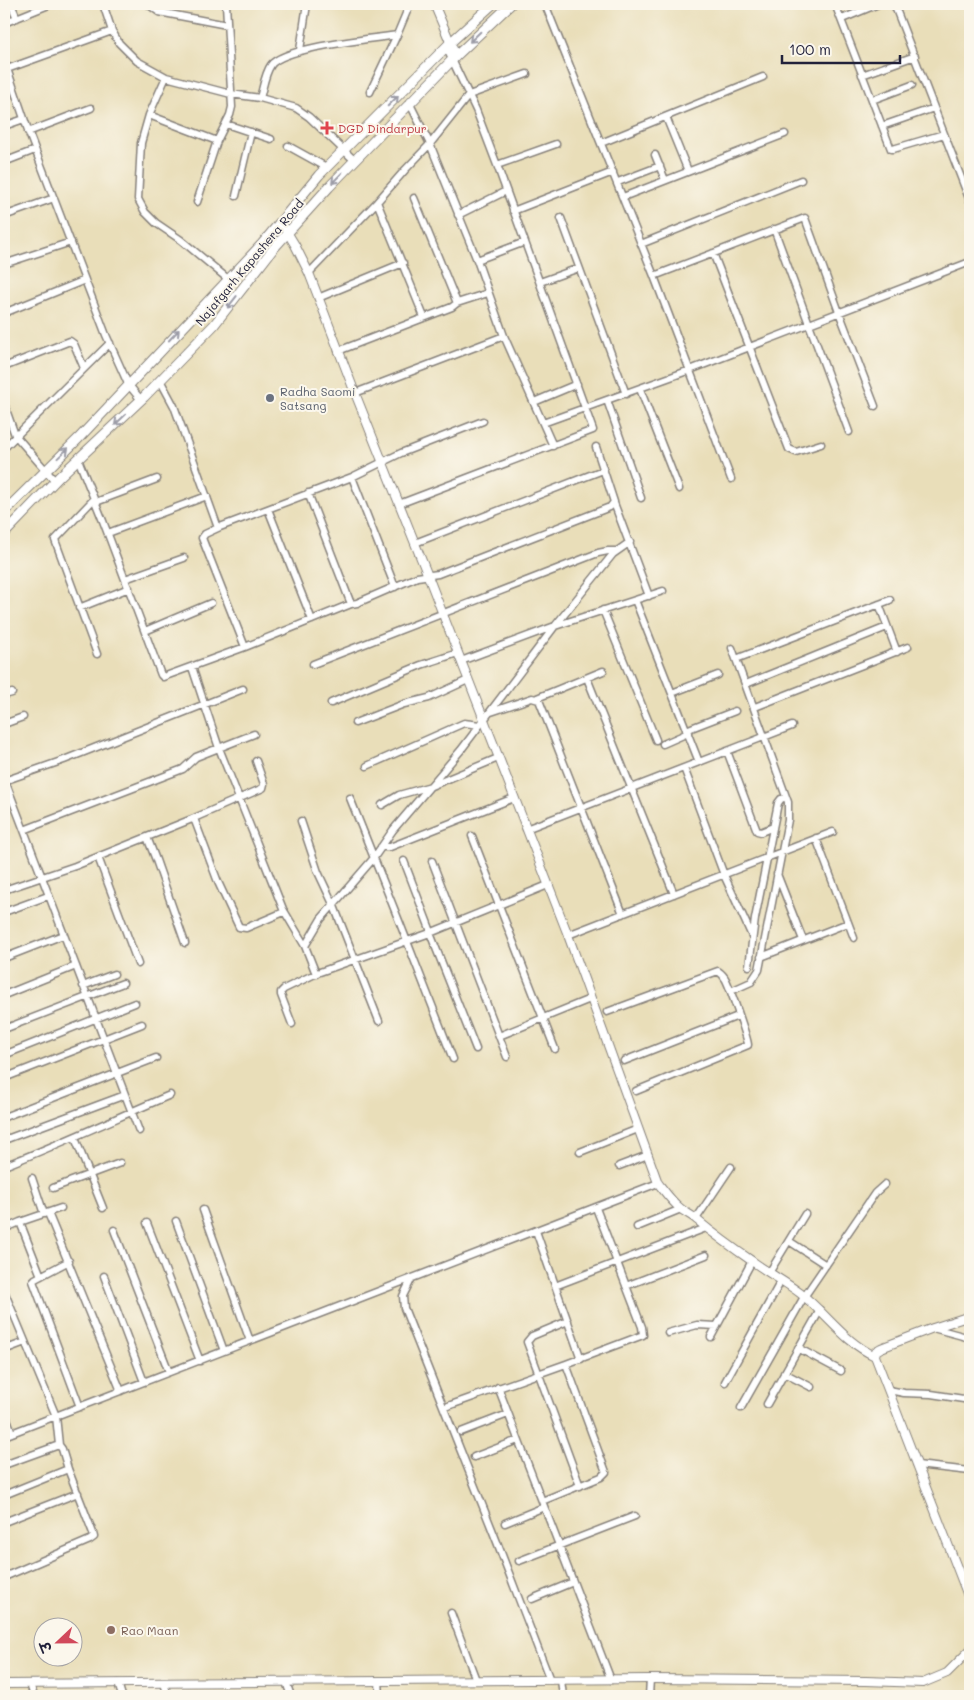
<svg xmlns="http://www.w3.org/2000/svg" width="974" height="1700" font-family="Mali,'Playpen Sans Deva',sans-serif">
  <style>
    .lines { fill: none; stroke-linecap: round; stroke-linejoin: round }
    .minor-casing { stroke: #86807a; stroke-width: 9 }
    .tertiary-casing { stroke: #86807a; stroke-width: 10 }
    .secondary-casing { stroke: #86807a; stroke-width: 11 }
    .minor { stroke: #fff; stroke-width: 6 }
    .tertiary { stroke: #fff; stroke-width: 8 }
    .secondary { stroke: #fff; stroke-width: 9 }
    .oneway { stroke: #9c9ca7 }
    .health-dot { fill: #e0444e; stroke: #fbf7ec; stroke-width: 2 }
    .worship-dot { fill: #6b7280; stroke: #fbf7ec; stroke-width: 2 }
    .education-dot { fill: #8d6e63; stroke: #fbf7ec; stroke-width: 2 }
    .labels { text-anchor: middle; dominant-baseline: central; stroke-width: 4; stroke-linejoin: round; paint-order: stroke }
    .health-label { font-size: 12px; fill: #be3a42; stroke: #fbf7ec; text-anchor: start }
    .street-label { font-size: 12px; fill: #22223b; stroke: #fbf7ec }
    .worship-label { font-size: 12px; fill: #5b616d; stroke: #fbf7ec; text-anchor: start }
    .education-label { font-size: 12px; fill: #785e54; stroke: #fbf7ec; text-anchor: start }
  </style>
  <rect width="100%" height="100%" fill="#fbf7ec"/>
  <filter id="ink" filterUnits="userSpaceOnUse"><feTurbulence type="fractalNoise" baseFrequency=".02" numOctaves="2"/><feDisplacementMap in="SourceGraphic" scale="10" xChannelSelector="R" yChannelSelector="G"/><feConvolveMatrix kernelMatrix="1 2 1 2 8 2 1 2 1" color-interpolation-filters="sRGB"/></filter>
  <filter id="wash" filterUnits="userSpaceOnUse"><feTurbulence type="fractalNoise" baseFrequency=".0096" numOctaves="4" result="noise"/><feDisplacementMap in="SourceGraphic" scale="20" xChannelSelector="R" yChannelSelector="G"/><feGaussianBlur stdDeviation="1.12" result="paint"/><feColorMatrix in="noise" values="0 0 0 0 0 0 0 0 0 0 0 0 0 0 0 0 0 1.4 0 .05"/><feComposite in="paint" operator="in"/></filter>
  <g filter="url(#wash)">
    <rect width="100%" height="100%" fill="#e9deb9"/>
  </g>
  <g filter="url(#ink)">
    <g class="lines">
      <g class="minor-casing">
        <path id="minor" d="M11,4L17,18
          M103,4L112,31L119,43L137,61L166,77L231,94L260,98L296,108L309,117L355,161
          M148,4L159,12L227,25
          M545,4L654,276L731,479
          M835,4L891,149H893L944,134
          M894,4L970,201
          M842,19L878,4
          M4,23L51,4
          M300,50L307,4
          M4,60L30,136L106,335L128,384L141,400
          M7,69L112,31
          M862,75L915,56
          M166,77L149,115L141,143L138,199L145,212L156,223L181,240L228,279
          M370,92L397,35
          M260,98C263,88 265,73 271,65C284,47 372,39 397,35L410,4
          M872,100L912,85
          M410,104L430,144L477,260L504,336L553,446
          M149,115L217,141
          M666,117L688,171
          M226,124L271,139
          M4,126L24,119
          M882,126L934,108
          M28,132L91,108
          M601,143L763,77
          M288,146L326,167
          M655,155L665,180
          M4,162L35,150
          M497,165L556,144
          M618,182L660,166
          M236,196L251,132
          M623,197L785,134
          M414,198L457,303
          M197,202L217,141L230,115L232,107L226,4
          M377,202L405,170L430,144L469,95L527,74
          M513,211L613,172
          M458,215L506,191
          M4,216L54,198
          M561,218L626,394
          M774,229L849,432
          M641,244L801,180
          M713,253L789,449L796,452L821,444
          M477,260L525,242
          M4,264L71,242
          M309,273L377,202L424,317
          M654,276L805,218L839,312L875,406
          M540,282L579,268
          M318,298L403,263
          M4,313L85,280
          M338,351L452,307L457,303L488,293
          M4,367L70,341L74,344L84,368
          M160,380L174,406L217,525L220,527L352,477L401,453L483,421
          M640,389L679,489
          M355,393L504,336
          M607,400L641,498
          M534,402L577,384
          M4,404L15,435L55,481
          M543,423L690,370L970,262
          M4,448L110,343
          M78,459L103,521L161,675L163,677L245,647L351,604L357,603L417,577L438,574L610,507L614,502L596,447
          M352,477L395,587
          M308,493L351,604
          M94,499L55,540L97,654
          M96,502L157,479
          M614,503L649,596
          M399,504L593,430L497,165L476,110L446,47
          M268,509L312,620
          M220,527L205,534L202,538L245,647
          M108,533L207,496
          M415,543L603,470
          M125,579L184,558
          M635,600L699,762
          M879,604L897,652
          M79,608L129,588
          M603,610L656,740
          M145,631L211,603
          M736,659L890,600
          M461,661L555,626L663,591
          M313,664L598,553L608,551H616
          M192,667L219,748L283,909L305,946L316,974
          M587,678L674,894
          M746,684L887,627
          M672,693L718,675
          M4,695L12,693
          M537,698L603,671
          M331,703L421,665L458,653
          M755,707L908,647
          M491,712L532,698L539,700L623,914
          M355,723L404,704L429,698L468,680
          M4,724L23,717
          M686,730L735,711
          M663,744L688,733
          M727,751L757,831L761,832L773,827
          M367,766L464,723L480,725
          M684,768L724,875L752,936
          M4,778L139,1131
          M4,781L64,760L243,689
          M350,798L401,926L453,1059
          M382,805L399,795L431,786L498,758
          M192,819L263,788L264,784L256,761
          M301,821L318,872L334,906L379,1021
          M526,829L792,726
          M24,830L183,769L196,757L254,734
          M472,836L555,1049
          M147,837L156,860L185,943
          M816,838L854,938
          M381,847H390L514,798
          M98,857L138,964
          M404,861L430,929V933L476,1049
          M432,861L507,1057
          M777,874L803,940
          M4,890L75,866L192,819L195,821L218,882L239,927L246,928L284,912
          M4,912L48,896
          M568,935L833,832
          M305,946L321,919L373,859L393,830L461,750L555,626L613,554L630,542
          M761,957L848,923
          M4,958L63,935
          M749,966L755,919L778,803L781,799L786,797
          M83,986L114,974
          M731,991L751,982L759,970L788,820V802L732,648
          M4,995L76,966
          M607,1012L718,971C721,973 724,976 726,980C730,988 748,1039 748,1045L636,1091
          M292,1024L281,995V992L284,989L317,973L430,933L548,885
          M4,1029L123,983
          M499,1036L590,999
          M4,1055L135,1003
          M624,1061L738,1016
          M4,1078L142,1024
          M4,1117L156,1058
          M75,1138L103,1208
          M4,1140L125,1095
          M580,1152L638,1129
          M4,1166C60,1144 114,1119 170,1095
          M619,1166L648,1155
          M32,1178L44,1214
          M53,1188L120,1163
          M203,1210L250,1341
          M48,1213L121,1391
          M696,1219L731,1167
          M176,1221L224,1351
          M20,1222L41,1276
          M147,1223L200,1361
          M637,1227L681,1209
          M4,1229L20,1222L61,1208
          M114,1230L169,1372
          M536,1231L581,1359
          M789,1241L826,1265
          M69,1261L35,1279L33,1281L80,1407
          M769,1273L805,1214
          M104,1276L144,1382
          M412,1278L403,1296L404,1308L497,1542L550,1680
          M555,1286L706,1228
          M626,1286L706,1255
          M4,1291L56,1416L59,1445L62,1449L68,1469L93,1533L94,1537L90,1540L4,1577
          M568,1321L532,1336L527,1342L580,1486
          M933,1328L970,1338
          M668,1333L697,1325L717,1326
          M711,1337L752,1261
          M798,1348L841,1371
          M4,1350L25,1342
          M784,1373L811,1387
          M725,1382L781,1281
          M498,1387L611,1680
          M889,1390L904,1393L931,1394L970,1400
          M767,1404L820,1310
          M448,1406L566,1364L643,1335L642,1327L596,1208
          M741,1408L804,1297L875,1193L885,1184
          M4,1410L12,1433
          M461,1432L508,1414
          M4,1436L658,1183
          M474,1457L518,1440
          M4,1465L59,1445
          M917,1465L970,1471
          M4,1495L68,1469
          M542,1501L601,1477L606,1472L566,1364
          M4,1522L78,1493
          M505,1523L544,1507
          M519,1561L635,1516
          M532,1599L573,1582
          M451,1613L476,1680
          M561,1680L563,1696
          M379,1681L380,1696
          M286,1682L291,1696
          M118,1683L122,1696
          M164,1683L168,1696
          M30,1684L34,1696
          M649,1696L650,1679"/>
      </g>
      <g class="tertiary-casing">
        <path id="tertiary" d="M434,4L456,56
          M281,222L295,245L309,273L355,393L428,576L568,935L658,1183C665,1192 672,1202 681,1209C686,1213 692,1215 697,1220C714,1234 733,1248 752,1261C767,1272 784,1281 800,1293C826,1313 844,1342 875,1356L970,1601
          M875,1356L876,1351L881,1348L933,1328L970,1316
          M4,1684L650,1679L866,1681L923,1683L947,1673L970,1650"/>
      </g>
      <g class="secondary-casing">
        <path id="secondary" d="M4,512L79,438L262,244L319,175L451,42L493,4
          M4,534L59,477L144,397L214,325L273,249L329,187L456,56L511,4"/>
      </g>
      <use href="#minor" class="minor"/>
      <use href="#tertiary" class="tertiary"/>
      <use href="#secondary" class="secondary"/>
    </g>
    <defs><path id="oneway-shaft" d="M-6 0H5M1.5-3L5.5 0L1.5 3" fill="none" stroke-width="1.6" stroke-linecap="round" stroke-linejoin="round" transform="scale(1.25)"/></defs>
    <g class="oneway">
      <use href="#oneway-shaft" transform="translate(475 37) rotate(136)"/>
      <use href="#oneway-shaft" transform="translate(393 101) rotate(-45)"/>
      <use href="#oneway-shaft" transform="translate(337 178) rotate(134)"/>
      <use href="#oneway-shaft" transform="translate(232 302) rotate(128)"/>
      <use href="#oneway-shaft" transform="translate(174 335) rotate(-47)"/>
      <use href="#oneway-shaft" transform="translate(120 420) rotate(136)"/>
      <use href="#oneway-shaft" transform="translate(63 453) rotate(-43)"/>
    </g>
  </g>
  <path class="health-dot" d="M324.5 120.5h5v5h5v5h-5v5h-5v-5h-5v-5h5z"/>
  <circle class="worship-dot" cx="270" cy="398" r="5"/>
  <circle class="education-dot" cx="111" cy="1630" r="5"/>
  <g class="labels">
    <g class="health-label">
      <text x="338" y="128">DGD Dindarpur</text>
    </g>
    <g class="street-label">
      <text transform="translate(249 262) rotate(-50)">Najafgarh Kapashera Road</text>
    </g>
    <g class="worship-label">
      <text x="280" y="391">Radha Saomi<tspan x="280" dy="14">Satsang</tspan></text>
    </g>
    <g class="education-label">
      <text x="121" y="1630">Rao Maan</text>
    </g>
  </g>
  <rect width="974" height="1700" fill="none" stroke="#fbf7ec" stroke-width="20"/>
  <g transform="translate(58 1642) rotate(248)"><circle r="24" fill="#fbf7ec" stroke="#a4a2a5"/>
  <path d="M0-4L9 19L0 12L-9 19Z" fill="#d1495b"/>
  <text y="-8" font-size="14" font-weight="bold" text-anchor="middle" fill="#22223b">उ</text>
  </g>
  <path d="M782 55v8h118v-8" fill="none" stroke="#22223b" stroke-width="2.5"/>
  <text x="789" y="55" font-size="15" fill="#22223b" stroke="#fbf7ec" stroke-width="4" paint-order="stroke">100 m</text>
</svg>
